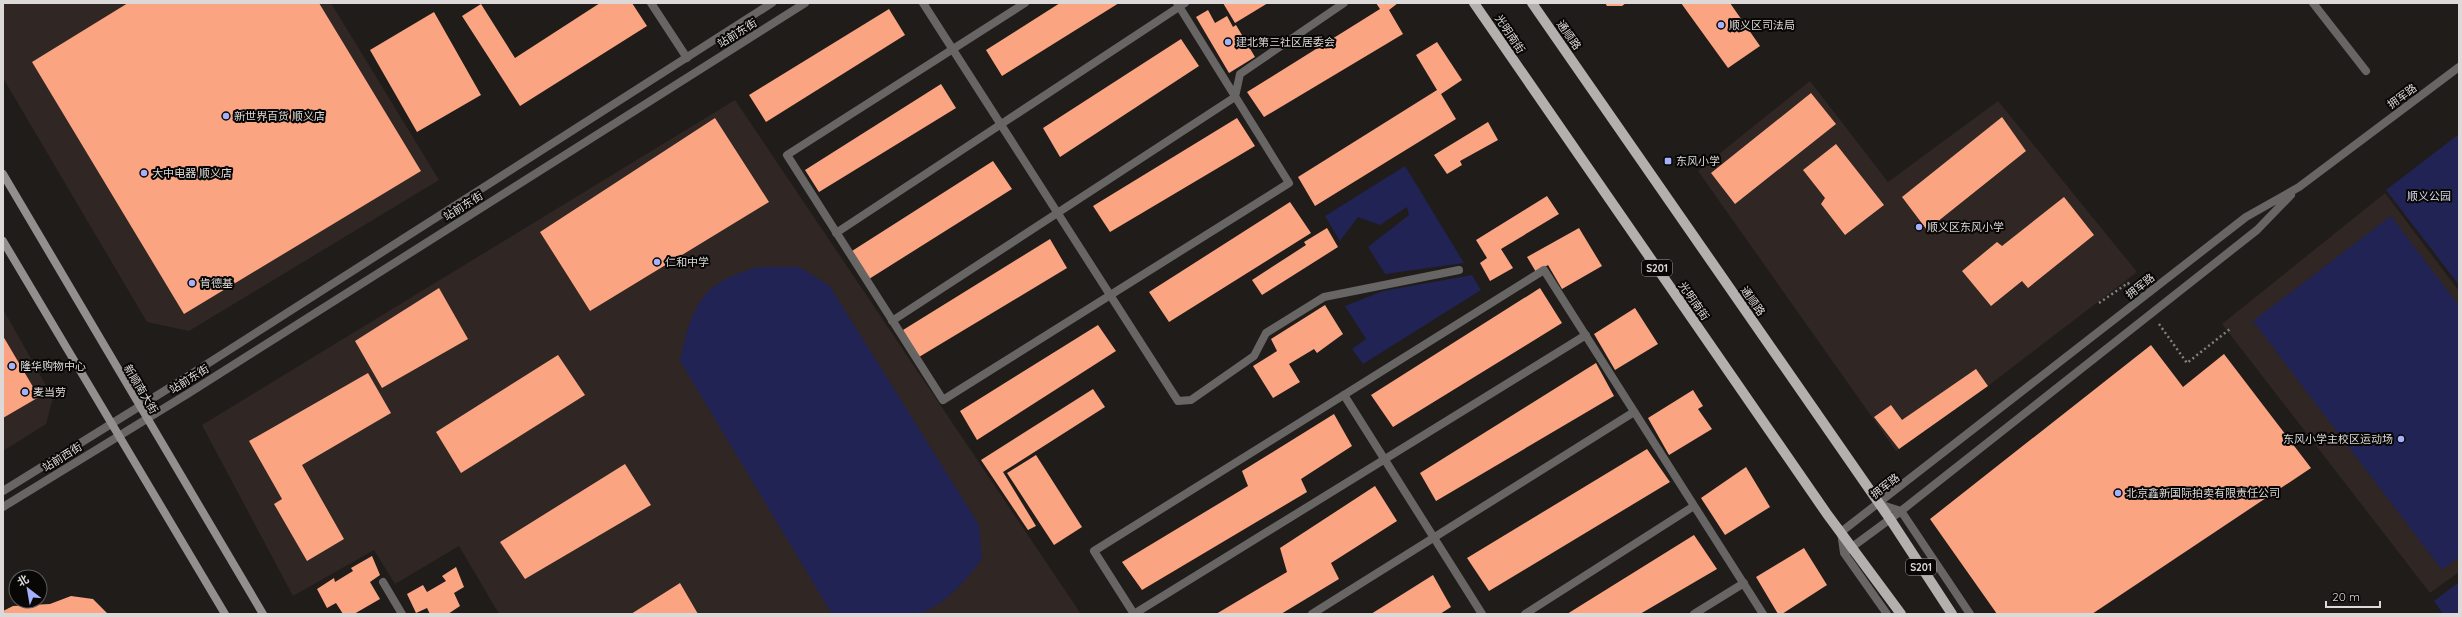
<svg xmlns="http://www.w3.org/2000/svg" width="2462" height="617" font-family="Quicksand,'Noto Sans SC',sans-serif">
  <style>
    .built { fill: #302623 }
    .green { fill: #202354 }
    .building { fill: #fba482 }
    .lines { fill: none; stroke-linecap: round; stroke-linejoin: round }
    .path { stroke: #84817f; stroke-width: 2.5; stroke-dasharray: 2 3; stroke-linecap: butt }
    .service { stroke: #686565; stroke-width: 8 }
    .minor { stroke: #686565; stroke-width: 8 }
    .tertiary { stroke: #686565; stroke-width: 8 }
    .secondary { stroke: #938f8e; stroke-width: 8 }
    .primary { stroke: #b4b0ae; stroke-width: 10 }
    .poi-dot { fill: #a6b1fc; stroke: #080706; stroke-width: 1.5 }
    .labels { text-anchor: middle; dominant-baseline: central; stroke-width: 4; stroke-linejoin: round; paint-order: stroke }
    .shield { fill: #080706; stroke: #9c9a99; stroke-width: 1 }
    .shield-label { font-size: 10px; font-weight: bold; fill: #dcd9d8 }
    .poi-label { font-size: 11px; fill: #dcd9d8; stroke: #080706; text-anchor: start }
    .street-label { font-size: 11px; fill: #dcd9d8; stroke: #080706 }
    .park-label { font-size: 11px; fill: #d6daef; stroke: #080706 }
  </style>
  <rect width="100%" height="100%" fill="#201c1a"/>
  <path class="built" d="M3,3H331L439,180L189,331L147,322L3,78Z
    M1810,81L1888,182L1998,101L2137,272L1988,386L1896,451L1698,171Z
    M735,100L1081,614H499L459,546L395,584L374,550L293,596L202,425Z
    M2385,193L2459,291V572L2430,593L2222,324Z
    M3,309L53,398L46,424L3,451Z"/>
  <path class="green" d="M2459,134V285L2386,190Z
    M1405,166L1464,263L1385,274L1368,247L1409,215L1407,207L1380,225L1358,217L1340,241L1325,216Z
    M2391,216L2459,306V557L2442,570L2253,321Z
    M760,267H799L829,285L979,525L982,559C965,581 946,605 918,614H832L680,361C692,306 701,281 760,267Z
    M1472,275L1481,290L1363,364L1352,349L1366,339L1345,306L1383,291Z
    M2459,582V614H2443L2434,601Z"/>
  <path class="building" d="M128,3H319L421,171L184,314L32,62Z
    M600,3H632L647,26L520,106L462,16L481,4L515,58Z
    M1060,3H1119L1002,76L986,50Z
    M1223,3H1268L1235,23Z
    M1376,3H1398L1389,10L1403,34L1264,117L1247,92L1380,9Z
    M1605,3H1626L1622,6H1607Z
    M1681,3H1730L1760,46L1728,68Z
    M889,9L905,35L766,122L749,95Z
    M1208,10L1215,23L1227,16L1233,27L1236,25L1255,57L1229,73L1196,17Z
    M434,12L481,95L417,132L370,50Z
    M1181,39L1199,66L1060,157L1043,128Z
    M1437,42L1462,80L1441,94L1456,119L1315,206L1298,177L1437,90L1416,55Z
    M941,84L956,108L819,192L805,170Z
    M1811,93L1836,124L1735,204L1711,173Z
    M2002,117L2026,151L1927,230L1902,197Z
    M715,118L769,202L590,311L540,232Z
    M1237,118L1255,146L1110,232L1093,206Z
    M1488,122L1498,140L1460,161L1462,165L1447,174L1434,155Z
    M1836,144L1884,205L1845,235L1821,204L1825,198L1803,170Z
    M993,161L1012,189L869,279L852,251Z
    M1547,196L1559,214L1501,249L1513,268L1490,281L1480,263L1487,258L1476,240Z
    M2064,197L2094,235L2028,288L2022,281L1991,306L1962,271L1997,242L2002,246Z
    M1290,202L1311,233L1169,322L1149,292Z
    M1327,228L1338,247L1262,295L1252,280L1306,245L1304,242Z
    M1579,228L1602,266L1562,289L1548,265L1536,272L1527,257Z
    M1050,239L1067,268L919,357L903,330Z
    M439,288L468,339L382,388L355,341Z
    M1540,288L1562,323L1393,427L1371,395Z
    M1325,305L1343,334L1317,353L1314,349L1289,364L1300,382L1273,398L1253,366L1277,351L1271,339Z
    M1635,308L1658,344L1615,370L1594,334Z
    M1098,325L1116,351L977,440L960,411Z
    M3,336L39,397L3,418Z
    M2151,345L2183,387L2224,354L2311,468L2092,614H1997L1930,519Z
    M558,355L585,395L461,473L436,432Z
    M1596,363L1614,396L1436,501L1420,473Z
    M1976,369L1988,386L1899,449L1874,417L1891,405L1902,420Z
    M368,373L391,413L302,465L344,539L307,561L274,504L282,499L249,441Z
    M1093,389L1105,407L1003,472L1036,526L1028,530L981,460Z
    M1693,390L1703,406L1698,409L1712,429L1669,455L1648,418Z
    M1334,414L1352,446L1301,479L1307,492L1142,590L1122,562L1248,486L1242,471Z
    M1647,449L1670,482L1489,591L1467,558Z
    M1036,455L1082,527L1054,545L1007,473Z
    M625,464L651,505L525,579L500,542Z
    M1746,467L1770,507L1725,535L1701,498Z
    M1375,486L1397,521L1331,563L1339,579L1281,614H1216L1287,572L1280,548Z
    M1694,535L1717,569L1640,614H1567Z
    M1804,548L1827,585L1782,614H1778L1756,577Z
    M372,556L380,575L370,582L380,599L354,614H343L336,603L327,608L317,589L334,578L335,582L353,571L351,568Z
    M456,567L464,587L454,593L460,606L448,614H430L427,608L416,613L407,594L423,585L427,592L446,581L442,576Z
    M1433,575L1451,607L1440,614H1371Z
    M680,583L698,614H631Z
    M71,596L93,599L108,614H3V611L13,606L50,604Z"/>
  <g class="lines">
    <path class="path" d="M2099,303L2128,283L2133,290
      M2159,324L2187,363L2230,329"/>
    <path class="service" d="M1025,3L787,155L943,400L1289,183L1177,3
      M836,233L1185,3
      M892,321L1235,97L1240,74L1344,3
      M383,582L402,614
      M1134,614L1094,551L1544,270L1763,614
      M1134,614L1586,335
      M1312,614L1634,412
      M1525,614L1694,506
      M1694,614L1744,583"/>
    <path class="minor" d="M651,3L687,58
      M923,3L1178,401L1191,400L1254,356L1266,333L1324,297L1459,270
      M2313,3L2366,71
      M1344,395L1482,614"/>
    <path class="tertiary" d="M3,491L182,380L772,3
      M1879,504L1901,511L1970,614
      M3,507L189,393L805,3
      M1848,550L1901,511L2257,230L2291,195
      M1887,614L1844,553L1841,532L2246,217L2299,187L2459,67"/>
    <path class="secondary" d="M3,174L263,614
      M3,241L225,614"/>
    <path class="primary" d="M1474,3L1827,514L1901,614
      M1532,3L1890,519L1952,614"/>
  </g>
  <g class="poi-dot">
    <circle cx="1721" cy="25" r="4"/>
    <circle cx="1228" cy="42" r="4"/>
    <circle cx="226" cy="116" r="4"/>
    <rect x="1664" y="157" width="8" height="8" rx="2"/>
    <circle cx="144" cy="173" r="4"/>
    <circle cx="1919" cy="227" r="4"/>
    <circle cx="657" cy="262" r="4"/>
    <circle cx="192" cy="283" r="4"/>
    <circle cx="12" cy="366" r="4"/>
    <circle cx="25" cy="392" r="4"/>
    <circle cx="2401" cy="439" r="4"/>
    <circle cx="2118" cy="493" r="4"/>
  </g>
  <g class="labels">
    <g class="shield">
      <rect x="1642" y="260" width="30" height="16" rx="3"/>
      <rect x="1906" y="559" width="30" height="16" rx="3"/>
    </g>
    <g class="shield-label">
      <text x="1657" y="268">S201</text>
      <text x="1921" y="567">S201</text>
    </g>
    <g class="poi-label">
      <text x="1729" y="25">顺义区司法局</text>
      <text x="1236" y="42">建北第三社区居委会</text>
      <text x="234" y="116">新世界百货 顺义店</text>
      <text x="1676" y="161">东风小学</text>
      <text x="152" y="173">大中电器 顺义店</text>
      <text x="1927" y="227">顺义区东风小学</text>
      <text x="665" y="262">仁和中学</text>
      <text x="200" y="283">肯德基</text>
      <text x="20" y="366">隆华购物中心</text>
      <text x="33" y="392">麦当劳</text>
      <text x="2393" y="439" text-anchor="end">东风小学主校区运动场</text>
      <text x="2126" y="493">北京鑫新国际拍卖有限责任公司</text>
    </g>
    <g class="street-label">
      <text transform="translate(737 33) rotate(-32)">站前东街</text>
      <text transform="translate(1510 34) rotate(56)">光明南街</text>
      <text transform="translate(1569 35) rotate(55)">通顺路</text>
      <text transform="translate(2402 96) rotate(-36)">拥军路</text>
      <text transform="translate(463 206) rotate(-32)">站前东街</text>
      <text transform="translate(2140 286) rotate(-38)">拥军路</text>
      <text transform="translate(1694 301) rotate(55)">光明南街</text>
      <text transform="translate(1753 301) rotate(55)">通顺路</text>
      <text transform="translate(189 379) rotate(-32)">站前东街</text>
      <text transform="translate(141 389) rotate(59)">新顺南大街</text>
      <text transform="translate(62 457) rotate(-32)">站前西街</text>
      <text transform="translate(1885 486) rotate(-38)">拥军路</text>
    </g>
    <g class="park-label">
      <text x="2429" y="196">顺义公园</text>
    </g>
  </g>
  <rect width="2462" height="617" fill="none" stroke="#dcd9d8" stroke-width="8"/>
  <g transform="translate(28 589) rotate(329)"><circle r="19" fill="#080706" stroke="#5d5b5a"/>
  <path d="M0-3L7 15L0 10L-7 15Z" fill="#a6b1fc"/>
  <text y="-6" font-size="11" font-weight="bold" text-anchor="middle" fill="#dcd9d8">北</text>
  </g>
  <path d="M2326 601v6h54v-6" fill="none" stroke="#dcd9d8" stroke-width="2"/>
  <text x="2332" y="601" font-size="12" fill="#dcd9d8" stroke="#080706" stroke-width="3" paint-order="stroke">20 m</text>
</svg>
